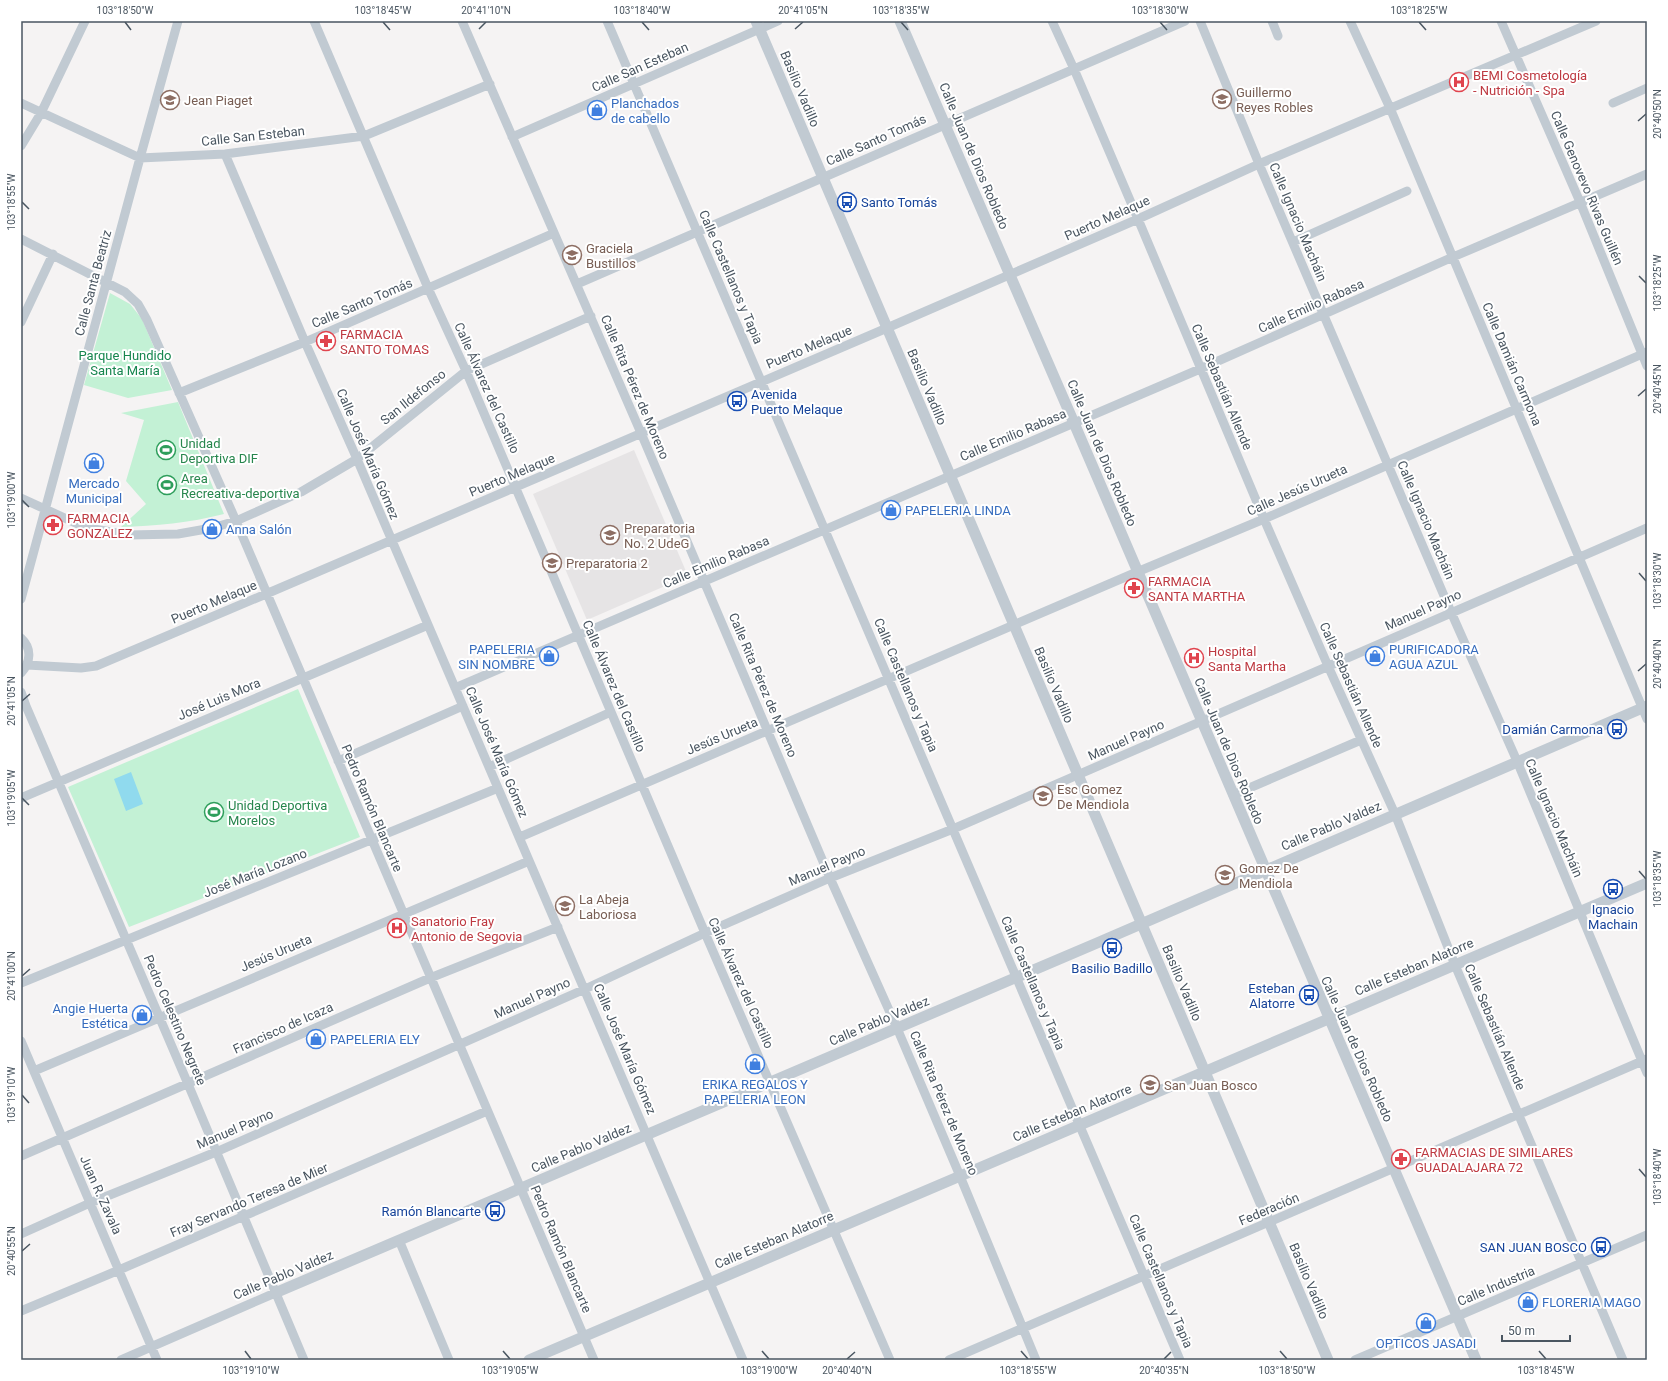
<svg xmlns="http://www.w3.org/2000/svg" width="1668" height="1381" font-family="Roboto,sans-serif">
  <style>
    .education { fill: #e6e4e5 }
    .green { fill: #c3f1d5 }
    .water { fill: #90daee }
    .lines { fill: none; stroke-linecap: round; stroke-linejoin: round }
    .minor { stroke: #c1cad2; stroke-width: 9 }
    .tertiary { stroke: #c1cad2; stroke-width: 11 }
    .ticks { fill: none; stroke: #4a5661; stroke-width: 1.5 }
    .labels { text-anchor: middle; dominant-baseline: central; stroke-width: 4; stroke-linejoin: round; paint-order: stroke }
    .street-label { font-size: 13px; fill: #4a5661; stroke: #fff }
    .health-label { font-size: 13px; fill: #be3a42; stroke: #fff; text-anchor: start }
    .education-label { font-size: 13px; fill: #785e54; stroke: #fff; text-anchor: start }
    .shop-label { font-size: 13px; fill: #366cbe; stroke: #fff; text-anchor: start }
    .transit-label { font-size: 13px; fill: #164399; stroke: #fff; text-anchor: end }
    .park-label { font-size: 13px; fill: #17864f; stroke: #fff }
    .leisure-label { font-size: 13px; fill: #27864d; stroke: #fff; text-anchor: start }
    .neatline { fill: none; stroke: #4a5661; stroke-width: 1.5 }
    .ticks-label { font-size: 10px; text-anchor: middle; fill: #4a5661 }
  </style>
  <rect width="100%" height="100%" fill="#f5f3f3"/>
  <path class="education" d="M634,450L688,576L587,620L533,494Z"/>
  <path class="green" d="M110,293L130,304L142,319L172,390L128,398L84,385Z
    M178,402L224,514C189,523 156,526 121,527L146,504L126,481L144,420L121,413Z
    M298,689L360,837L129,927L68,787Z"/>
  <path class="water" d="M131,772L143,804L126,811L114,779Z"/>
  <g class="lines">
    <path class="minor" d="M314,21L428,288L466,371L705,933L890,1360
      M462,21L641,433L830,878L897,1028L960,1176L1036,1360
      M607,21L1180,1360
      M1052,21L1074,69L1138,219L1264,519L1328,666L1395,814L1455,965L1623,1360
      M1200,21L1259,164L1451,612L1517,761L1647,1073
      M1272,21L1278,36
      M1350,21L1390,108L1647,719
      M1501,21L1580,202L1647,366
      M21,103L140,158L225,154L364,136L490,84
      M1613,103L1647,88
      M512,137L778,21
      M21,146L41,113L85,21
      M225,154L305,342L357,459L743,1360
      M21,239L125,292L138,304L147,320L236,521L594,1360
      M1293,242L1407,191
      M577,284L1185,21
      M21,322L53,254
      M179,393L305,342L554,233
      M21,498L82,526L94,529L128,535L178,534L212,528L236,521L301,492L357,459L466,371L591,316
      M21,599L140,158L178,21
      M21,638C32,648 31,662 21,673
      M27,665L81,668L96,666L266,594L887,328L1138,219L1259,164L1596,21
      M455,688L1200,369L1453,257L1647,174
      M21,692L26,706L188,1084L304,1360
      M338,761L463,706
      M489,767L611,712
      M1233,795L1361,740
      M21,798L428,625
      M520,837L1137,572L1264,519L1647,352
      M21,983L498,788
      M21,1041L157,1360
      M34,1071L529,861
      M21,1156L430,978L558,927
      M21,1234L90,1203L216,1152L585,989L705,933L830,878L953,829L1647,528
      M399,1240L449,1360
      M21,1311L119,1270L487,1111
      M121,1360L275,1293
      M949,1360L1647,1059
      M1355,1360L1647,1235"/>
    <path class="tertiary" d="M756,21L1328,1360
      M900,21L1074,423L1476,1360
      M275,1293L1097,943L1647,706
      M529,1360L1647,883"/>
  </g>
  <path class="ticks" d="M125,22L131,30M383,22L390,30M642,22L649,30M901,22L908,30M1160,22L1167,30M1419,22L1426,30M479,29L486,22M795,29L803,22M1638,121L1646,114M22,202L29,209M1639,276L1646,283M1638,396L1646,389M22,500L29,507M1639,573L1646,581M1638,671L1646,664M22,701L30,694M22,798L29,805M1639,871L1646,879M22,976L30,969M22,1095L29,1103M1639,1169L1646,1177M22,1251L30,1244M245,1351L251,1359M503,1351L510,1359M762,1351L769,1359M1021,1351L1028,1359M1280,1351L1287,1359M1539,1351L1546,1359M847,1359L855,1352M1164,1359L1171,1352"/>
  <defs>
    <g id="hospital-ring" transform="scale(1)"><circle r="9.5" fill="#fff" stroke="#e0444e" stroke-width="1.5"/><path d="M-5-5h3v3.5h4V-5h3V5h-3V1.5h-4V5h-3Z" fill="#e0444e"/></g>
    <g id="school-ring" transform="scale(1)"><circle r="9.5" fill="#fff" stroke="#8d6e63" stroke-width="1.5"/><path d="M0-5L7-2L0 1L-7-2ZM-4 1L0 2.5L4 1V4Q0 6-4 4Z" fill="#8d6e63"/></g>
    <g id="shop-ring" transform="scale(1)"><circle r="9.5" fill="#fff" stroke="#3f7fe0" stroke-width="1.5"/><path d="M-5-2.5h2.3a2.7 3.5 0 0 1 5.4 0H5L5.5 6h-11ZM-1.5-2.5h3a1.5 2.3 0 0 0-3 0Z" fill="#3f7fe0"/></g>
    <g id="bus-ring" transform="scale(1)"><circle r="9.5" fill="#fff" stroke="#1a4fb4" stroke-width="1.5"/><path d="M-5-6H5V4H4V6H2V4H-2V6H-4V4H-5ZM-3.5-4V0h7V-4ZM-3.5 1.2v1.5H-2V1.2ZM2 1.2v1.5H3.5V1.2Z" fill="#1a4fb4"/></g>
    <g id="pharmacy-ring" transform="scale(1)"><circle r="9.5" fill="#fff" stroke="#e0444e" stroke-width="1.5"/><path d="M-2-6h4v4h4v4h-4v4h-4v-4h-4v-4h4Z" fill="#e0444e"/></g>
    <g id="stadium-ring" transform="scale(1)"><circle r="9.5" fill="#fff" stroke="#2e9e5b" stroke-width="1.5"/><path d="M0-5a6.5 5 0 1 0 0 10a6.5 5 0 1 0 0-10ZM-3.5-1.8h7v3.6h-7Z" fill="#2e9e5b"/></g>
    <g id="university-ring" transform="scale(1)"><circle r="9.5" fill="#fff" stroke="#8d6e63" stroke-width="1.5"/><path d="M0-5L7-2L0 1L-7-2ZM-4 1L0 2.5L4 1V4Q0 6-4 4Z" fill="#8d6e63"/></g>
  </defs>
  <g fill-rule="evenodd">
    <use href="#hospital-ring" x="1459" y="82"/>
    <use href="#school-ring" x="1222" y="99"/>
    <use href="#school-ring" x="170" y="100"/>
    <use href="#shop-ring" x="597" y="110"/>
    <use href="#bus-ring" x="847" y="202"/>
    <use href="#school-ring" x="572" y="255"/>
    <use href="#pharmacy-ring" x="326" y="341"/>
    <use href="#bus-ring" x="737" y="401"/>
    <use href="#stadium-ring" x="166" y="450"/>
    <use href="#shop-ring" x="94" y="463"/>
    <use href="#stadium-ring" x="167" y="485"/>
    <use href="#shop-ring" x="891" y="510"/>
    <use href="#pharmacy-ring" x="53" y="525"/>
    <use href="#shop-ring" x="212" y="529"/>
    <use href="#university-ring" x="610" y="535"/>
    <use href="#university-ring" x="552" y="563"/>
    <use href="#pharmacy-ring" x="1134" y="588"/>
    <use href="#shop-ring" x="549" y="656"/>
    <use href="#shop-ring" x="1375" y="656"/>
    <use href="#hospital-ring" x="1194" y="658"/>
    <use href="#bus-ring" x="1617" y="729"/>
    <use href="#university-ring" x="1043" y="796"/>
    <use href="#stadium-ring" x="214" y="812"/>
    <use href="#school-ring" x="1225" y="875"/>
    <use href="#bus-ring" x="1613" y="889"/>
    <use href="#school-ring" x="565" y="906"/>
    <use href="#hospital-ring" x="397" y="928"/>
    <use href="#bus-ring" x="1112" y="948"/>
    <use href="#bus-ring" x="1309" y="995"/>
    <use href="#shop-ring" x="142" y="1015"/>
    <use href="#shop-ring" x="316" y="1039"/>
    <use href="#shop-ring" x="755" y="1064"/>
    <use href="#school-ring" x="1150" y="1085"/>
    <use href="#pharmacy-ring" x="1401" y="1159"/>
    <use href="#bus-ring" x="495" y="1211"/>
    <use href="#bus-ring" x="1601" y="1247"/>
    <use href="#shop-ring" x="1528" y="1302"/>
    <use href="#shop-ring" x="1426" y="1323"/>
  </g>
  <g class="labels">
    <g class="street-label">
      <text transform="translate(640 67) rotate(-24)">Calle San Esteban</text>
      <text transform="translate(800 89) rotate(67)">Basilio Vadillo</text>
      <text transform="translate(253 136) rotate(-6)">Calle San Esteban</text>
      <text transform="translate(876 140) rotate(-24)">Calle Santo Tomás</text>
      <text transform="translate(974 156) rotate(67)">Calle Juan de Dios Robledo</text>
      <text transform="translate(1587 188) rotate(67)">Calle Genovevo Rivas Guillén</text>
      <text transform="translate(1107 218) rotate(-24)">Puerto Melaque</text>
      <text transform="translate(1298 222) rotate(67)">Calle Ignacio Macháin</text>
      <text transform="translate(731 277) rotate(67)">Calle Castellanos y Tapia</text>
      <text transform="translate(93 283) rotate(-75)">Calle Santa Beatriz</text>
      <text transform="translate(362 303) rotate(-23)">Calle Santo Tomás</text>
      <text transform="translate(1311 306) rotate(-24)">Calle Emilio Rabasa</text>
      <text transform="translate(809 347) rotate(-23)">Puerto Melaque</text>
      <text transform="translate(1512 364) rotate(67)">Calle Damián Carmona</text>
      <text transform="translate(635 387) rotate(67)">Calle Rita Pérez de Moreno</text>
      <text transform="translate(927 387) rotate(67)">Basilio Vadillo</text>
      <text transform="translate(1222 387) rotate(67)">Calle Sebastián Allende</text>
      <text transform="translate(487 388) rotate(66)">Calle Álvarez del Castillo</text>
      <text transform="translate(413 397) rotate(-39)">San Ildefonso</text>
      <text transform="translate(1013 435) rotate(-23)">Calle Emilio Rabasa</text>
      <text transform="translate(1102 453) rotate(67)">Calle Juan de Dios Robledo</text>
      <text transform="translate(368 454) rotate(67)">Calle José María Gómez</text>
      <text transform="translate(512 475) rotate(-23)">Puerto Melaque</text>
      <text transform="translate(1297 490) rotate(-24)">Calle Jesús Urueta</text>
      <text transform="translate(1426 520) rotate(67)">Calle Ignacio Macháin</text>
      <text transform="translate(716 562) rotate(-23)">Calle Emilio Rabasa</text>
      <text transform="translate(214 602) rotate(-23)">Puerto Melaque</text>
      <text transform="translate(1423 610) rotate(-24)">Manuel Payno</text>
      <text transform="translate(763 685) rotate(67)">Calle Rita Pérez de Moreno</text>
      <text transform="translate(906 685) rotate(67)">Calle Castellanos y Tapia</text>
      <text transform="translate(1054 685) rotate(67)">Basilio Vadillo</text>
      <text transform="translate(1351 685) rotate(66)">Calle Sebastián Allende</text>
      <text transform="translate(614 686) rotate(67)">Calle Álvarez del Castillo</text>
      <text transform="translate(219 699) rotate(-23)">José Luis Mora</text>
      <text transform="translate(722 736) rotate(-23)">Jesús Urueta</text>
      <text transform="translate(1126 740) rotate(-24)">Manuel Payno</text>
      <text transform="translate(1229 751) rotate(67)">Calle Juan de Dios Robledo</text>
      <text transform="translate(497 752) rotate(67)">Calle José María Gómez</text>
      <text transform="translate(372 808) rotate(67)">Pedro Ramón Blancarte</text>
      <text transform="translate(1554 818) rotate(67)">Calle Ignacio Macháin</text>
      <text transform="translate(1331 826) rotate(-23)">Calle Pablo Valdez</text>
      <text transform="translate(827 866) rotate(-23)">Manuel Payno</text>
      <text transform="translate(255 873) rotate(-22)">José María Lozano</text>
      <text transform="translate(276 953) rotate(-23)">Jesús Urueta</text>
      <text transform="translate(1414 967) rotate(-23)">Calle Esteban Alatorre</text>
      <text transform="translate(741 983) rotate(66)">Calle Álvarez del Castillo</text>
      <text transform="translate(1033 983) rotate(67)">Calle Castellanos y Tapia</text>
      <text transform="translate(1182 983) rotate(67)">Basilio Vadillo</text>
      <text transform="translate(532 998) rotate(-24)">Manuel Payno</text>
      <text transform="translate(175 1020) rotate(67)">Pedro Celestino Negrete</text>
      <text transform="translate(879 1021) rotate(-23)">Calle Pablo Valdez</text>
      <text transform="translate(1495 1027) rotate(67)">Calle Sebastián Allende</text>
      <text transform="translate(283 1028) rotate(-24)">Francisco de Icaza</text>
      <text transform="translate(625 1049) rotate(67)">Calle José María Gómez</text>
      <text transform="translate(1357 1049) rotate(66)">Calle Juan de Dios Robledo</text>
      <text transform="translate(944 1103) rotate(67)">Calle Rita Pérez de Moreno</text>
      <text transform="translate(1072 1113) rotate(-23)">Calle Esteban Alatorre</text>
      <text transform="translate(235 1129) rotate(-23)">Manuel Payno</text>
      <text transform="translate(581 1148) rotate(-23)">Calle Pablo Valdez</text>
      <text transform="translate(101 1195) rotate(66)">Juan R. Zavala</text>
      <text transform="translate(249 1200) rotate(-23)">Fray Servando Teresa de Mier</text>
      <text transform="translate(1269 1209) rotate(-23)">Federación</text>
      <text transform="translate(774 1240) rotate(-23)">Calle Esteban Alatorre</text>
      <text transform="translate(561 1249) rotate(67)">Pedro Ramón Blancarte</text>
      <text transform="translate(283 1275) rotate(-23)">Calle Pablo Valdez</text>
      <text transform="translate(1161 1281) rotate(67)">Calle Castellanos y Tapia</text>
      <text transform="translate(1309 1281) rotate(67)">Basilio Vadillo</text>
      <text transform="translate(1496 1286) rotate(-23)">Calle Industria</text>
    </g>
    <g class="health-label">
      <text x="1473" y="75">BEMI Cosmetología<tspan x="1473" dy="15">- Nutrición - Spa</tspan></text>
      <text x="340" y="334">FARMACIA<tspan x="340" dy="15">SANTO TOMAS</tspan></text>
      <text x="67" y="518">FARMACIA<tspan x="67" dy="15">GONZALEZ</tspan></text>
      <text x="1148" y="581">FARMACIA<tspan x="1148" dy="15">SANTA MARTHA</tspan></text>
      <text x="1208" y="651">Hospital<tspan x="1208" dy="15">Santa Martha</tspan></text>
      <text x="411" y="921">Sanatorio Fray<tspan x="411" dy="15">Antonio de Segovia</tspan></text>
      <text x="1415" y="1152">FARMACIAS DE SIMILARES<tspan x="1415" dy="15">GUADALAJARA 72</tspan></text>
    </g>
    <g class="education-label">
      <text x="1236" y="92">Guillermo<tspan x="1236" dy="15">Reyes Robles</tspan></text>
      <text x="184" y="100">Jean Piaget</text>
      <text x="586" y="248">Graciela<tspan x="586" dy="15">Bustillos</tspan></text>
      <text x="624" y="528">Preparatoria<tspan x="624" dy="15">No. 2 UdeG</tspan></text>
      <text x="566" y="563">Preparatoria 2</text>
      <text x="1057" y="789">Esc Gomez<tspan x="1057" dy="15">De Mendiola</tspan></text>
      <text x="1239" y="868">Gomez De<tspan x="1239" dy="15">Mendiola</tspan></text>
      <text x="579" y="899">La Abeja<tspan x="579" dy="15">Laboriosa</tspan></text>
      <text x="1164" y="1085">San Juan Bosco</text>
    </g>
    <g class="shop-label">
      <text x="611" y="103">Planchados<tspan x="611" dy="15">de cabello</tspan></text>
      <text x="94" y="483" text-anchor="middle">Mercado<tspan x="94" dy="15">Municipal</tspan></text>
      <text x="905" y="510">PAPELERIA LINDA</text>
      <text x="226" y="529">Anna Salón</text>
      <text x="535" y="649" text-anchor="end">PAPELERIA<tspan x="535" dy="15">SIN NOMBRE</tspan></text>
      <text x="1389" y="649">PURIFICADORA<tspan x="1389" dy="15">AGUA AZUL</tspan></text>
      <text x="128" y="1008" text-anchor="end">Angie Huerta<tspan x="128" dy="15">Estética</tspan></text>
      <text x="330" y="1039">PAPELERIA ELY</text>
      <text x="755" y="1084" text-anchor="middle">ERIKA REGALOS Y<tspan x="755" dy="15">PAPELERIA LEON</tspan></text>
      <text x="1542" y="1302">FLORERIA MAGO</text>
      <text x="1426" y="1343" text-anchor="middle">OPTICOS JASADI</text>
    </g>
    <g class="transit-label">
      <text x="861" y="202" text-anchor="start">Santo Tomás</text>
      <text x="751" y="394" text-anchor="start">Avenida<tspan x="751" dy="15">Puerto Melaque</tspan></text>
      <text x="1603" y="729">Damián Carmona</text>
      <text x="1613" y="909" text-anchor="middle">Ignacio<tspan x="1613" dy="15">Machain</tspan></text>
      <text x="1112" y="968" text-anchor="middle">Basilio Badillo</text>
      <text x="1295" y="988">Esteban<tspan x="1295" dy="15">Alatorre</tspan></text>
      <text x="481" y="1211">Ramón Blancarte</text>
      <text x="1587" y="1247">SAN JUAN BOSCO</text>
    </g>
    <g class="park-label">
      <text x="125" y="355">Parque Hundido<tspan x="125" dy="15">Santa María</tspan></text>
    </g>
    <g class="leisure-label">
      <text x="180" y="443">Unidad<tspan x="180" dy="15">Deportiva DIF</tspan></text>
      <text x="181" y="478">Area<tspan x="181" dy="15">Recreativa-deportiva</tspan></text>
      <text x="228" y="805">Unidad Deportiva<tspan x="228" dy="15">Morelos</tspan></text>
    </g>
  </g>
  <rect width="1668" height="1381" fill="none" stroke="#ffffff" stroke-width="44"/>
  <path d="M1502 1335v6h68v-6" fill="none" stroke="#4a5661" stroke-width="2"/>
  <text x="1508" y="1335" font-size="12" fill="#4a5661" stroke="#ffffff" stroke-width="3" paint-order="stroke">50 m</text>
  <rect x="22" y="22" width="1624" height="1337" class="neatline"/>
  <g class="ticks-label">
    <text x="125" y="14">103°18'50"W</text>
    <text x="383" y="14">103°18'45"W</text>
    <text x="486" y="14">20°41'10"N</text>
    <text x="642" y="14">103°18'40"W</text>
    <text x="803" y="14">20°41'05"N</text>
    <text x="901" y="14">103°18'35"W</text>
    <text x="1160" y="14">103°18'30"W</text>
    <text x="1419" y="14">103°18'25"W</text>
    <text transform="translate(1657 114) rotate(-90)" y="4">20°40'50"N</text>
    <text transform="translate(11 202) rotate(-90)" y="4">103°18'55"W</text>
    <text transform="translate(1657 283) rotate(-90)" y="4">103°18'25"W</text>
    <text transform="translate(1657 389) rotate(-90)" y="4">20°40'45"N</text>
    <text transform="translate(11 500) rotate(-90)" y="4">103°19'00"W</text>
    <text transform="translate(1657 581) rotate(-90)" y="4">103°18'30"W</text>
    <text transform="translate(1657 664) rotate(-90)" y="4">20°40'40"N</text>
    <text transform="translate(11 701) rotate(-90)" y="4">20°41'05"N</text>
    <text transform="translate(11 798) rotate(-90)" y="4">103°19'05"W</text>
    <text transform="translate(1657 879) rotate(-90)" y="4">103°18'35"W</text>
    <text transform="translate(11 976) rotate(-90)" y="4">20°41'00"N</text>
    <text transform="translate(11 1095) rotate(-90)" y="4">103°19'10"W</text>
    <text transform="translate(1657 1177) rotate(-90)" y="4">103°18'40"W</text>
    <text transform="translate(11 1251) rotate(-90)" y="4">20°40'55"N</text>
    <text x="251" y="1374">103°19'10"W</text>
    <text x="510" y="1374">103°19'05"W</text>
    <text x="769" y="1374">103°19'00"W</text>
    <text x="847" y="1374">20°40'40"N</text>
    <text x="1028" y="1374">103°18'55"W</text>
    <text x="1164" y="1374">20°40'35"N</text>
    <text x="1287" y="1374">103°18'50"W</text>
    <text x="1546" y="1374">103°18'45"W</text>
  </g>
</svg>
